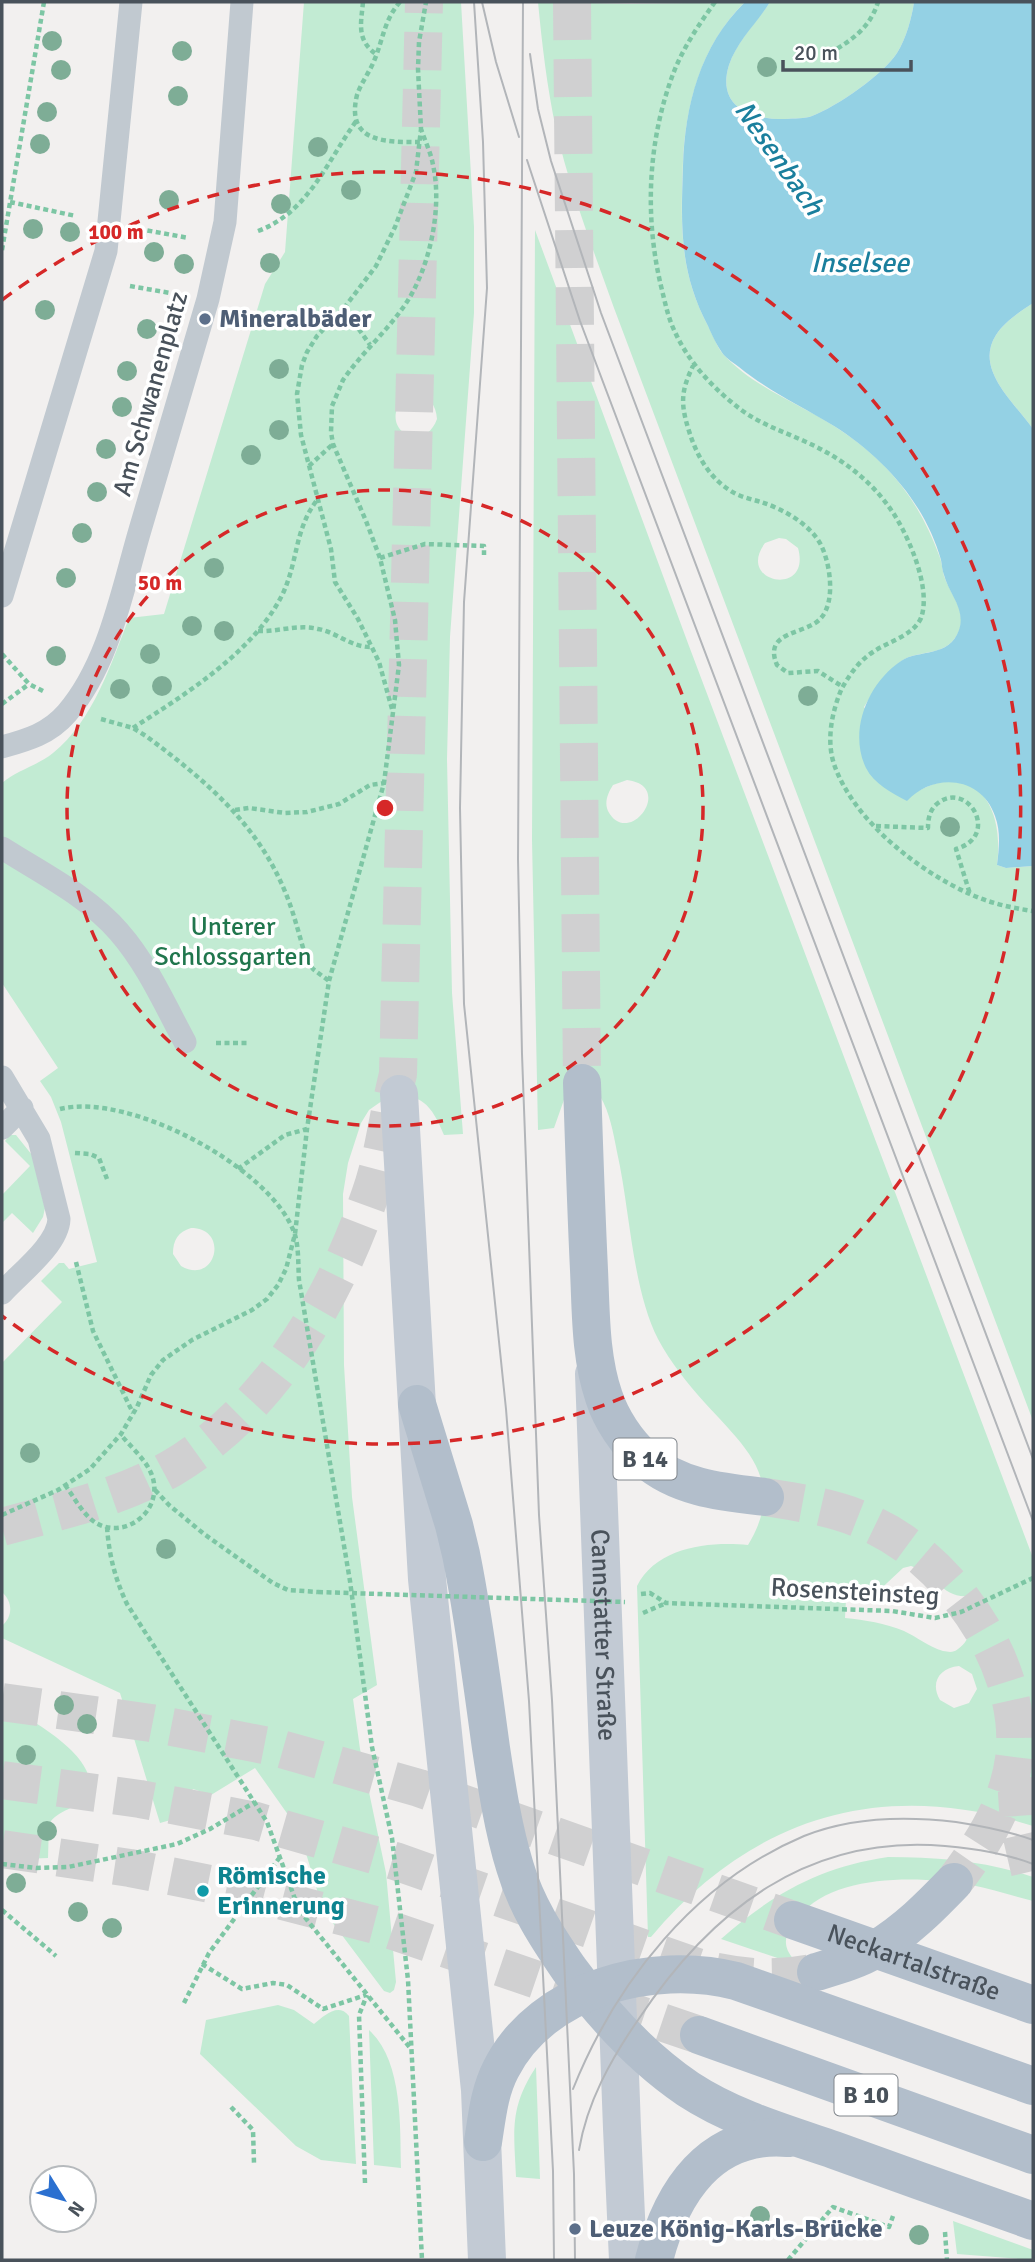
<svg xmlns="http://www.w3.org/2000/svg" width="1035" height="2262" font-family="Signika,sans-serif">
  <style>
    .green { fill: #c2ebd3; fill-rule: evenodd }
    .water { fill: #94d1e4 }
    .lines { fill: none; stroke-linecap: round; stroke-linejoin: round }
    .primary-tunnel { stroke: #d0d0d1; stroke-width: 38; stroke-dasharray: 38 19; stroke-linecap: butt }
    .path { stroke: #7dc6a4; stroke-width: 4.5; stroke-dasharray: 5 3.5; stroke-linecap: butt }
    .service { stroke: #c1c9d0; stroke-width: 23 }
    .secondary { stroke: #c2cad4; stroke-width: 38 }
    .primary { stroke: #b2becb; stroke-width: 38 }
    .tram { stroke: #b2b5b9; stroke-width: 2 }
    .path-bridge { stroke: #7dc6a4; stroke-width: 4.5; stroke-dasharray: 5 3.5; stroke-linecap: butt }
    .tree { fill: #7ead96 }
    .ring { fill: none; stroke: #d62828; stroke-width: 3.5; stroke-dasharray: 12 9 }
    .service-dot { fill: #5c6f8a; stroke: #fff; stroke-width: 2.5 }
    .culture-dot { fill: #0f9aa8; stroke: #fff; stroke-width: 2.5 }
    .labels { text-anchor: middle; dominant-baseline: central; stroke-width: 7; stroke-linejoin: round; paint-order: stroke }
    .shield { fill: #fff; stroke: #80868c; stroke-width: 2 }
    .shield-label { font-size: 24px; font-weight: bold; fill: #49525b }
    .service-label { font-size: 26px; font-weight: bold; fill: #4e5e75; stroke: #fff; text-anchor: start }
    .street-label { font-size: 26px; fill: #49525b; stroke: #fff }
    .park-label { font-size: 26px; fill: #20764d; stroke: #fff }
    .culture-label { font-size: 26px; font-weight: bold; fill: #0d838f; stroke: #fff; text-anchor: start }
    .water-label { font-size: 28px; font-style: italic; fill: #1a7f9d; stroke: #fff }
    .centre { fill: #d62828; stroke: #fff; stroke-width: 3.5 }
    .ring-label { font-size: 21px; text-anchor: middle; font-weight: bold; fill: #d62828; stroke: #fff; stroke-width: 7; stroke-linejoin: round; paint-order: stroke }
  </style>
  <rect width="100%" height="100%" fill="#f2f0ef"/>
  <path class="green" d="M304,2H461L474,227V313L450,637L447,759L452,993L463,1134L444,1135C439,1123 431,1104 417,1099C409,1096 397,1097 389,1096L369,1110L361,1123L348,1163L343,1194L344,1365L352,1497L377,1685L353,1699L360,1749L386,1873L396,1982L394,1990L390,1993L384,1991L329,1918L320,1900L302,1840L296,1826L255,1768L211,1795L193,1789L179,1809L182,1813L174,1819L160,1823L120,1693L2,1638V1626C13,1616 13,1602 2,1592V1363L62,1302L41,1281L59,1263H64L69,1269L97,1262L61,1122L51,1097L40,1081L58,1068L2,983V783C17,770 37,766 53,753C93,721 111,664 129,618L164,614L265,284L285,252ZM416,395C430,397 436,405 437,419C424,455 379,430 402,400ZM191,1228C230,1228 216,1286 181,1266L173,1254C173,1240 178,1232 191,1228Z
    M538,2L631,4L745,2C702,44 686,102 683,161C681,223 678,269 708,326C713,335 717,347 723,354C753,387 798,403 834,426C886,459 918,498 939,555C942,562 942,569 944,576C950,594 967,610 959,631C947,659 918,648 900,662C885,673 874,691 864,707L913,794C974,757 1005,805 997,865L1006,868L1033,866V1421L614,308C593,249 570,190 556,129C547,87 542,44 538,2ZM779,538L786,539L798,548C812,598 735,583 765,543Z
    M770,2H914C912,17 906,39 897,53C884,74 836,107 812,116C805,119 794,118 786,119C751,120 716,107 729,65C737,41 757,22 770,2Z
    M535,230L689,646L1033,1558V1826C883,1778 752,1816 651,1937H648L637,1586C656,1547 710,1541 748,1545C787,1481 746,1448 705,1403C688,1384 670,1362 658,1339C632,1288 630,1209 617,1152C613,1132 610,1113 600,1096L566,1094L554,1128L538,1130L532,840ZM627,780C676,786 628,849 608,811C604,802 608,793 613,785ZM911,1566C939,1574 943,1605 979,1594L987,1611C967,1624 973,1639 958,1649C953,1653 949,1652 943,1651C929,1647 917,1637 904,1631C885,1623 865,1620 845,1618L846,1600L871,1598L903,1568ZM959,1666L972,1674L977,1689L969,1703L954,1708L940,1700C930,1683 939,1668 959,1666Z
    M1033,303V429C1014,402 974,369 996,335C1004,322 1021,311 1033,303Z
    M10,1135H16L32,1155L45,1208L43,1217L33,1233L12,1213L2,1223V1195L30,1166L5,1141Z
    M2,1706C27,1715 105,1760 87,1794C78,1809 57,1810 49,1824L48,1858L23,1859L2,1856Z
    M888,1857C939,1857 985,1861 1033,1877V1901C1013,1896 992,1889 971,1885C921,1876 832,1873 799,1917C795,1922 788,1928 787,1935C782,1950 795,1963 807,1968L721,1939C772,1894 820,1867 888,1857Z
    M278,2005L294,2010L314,2024C324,2016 338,2002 349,2016L356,2164L321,2160L296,2146L200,2054L206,2020Z
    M369,2030C403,2061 400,2126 401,2168L374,2165Z
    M536,2067L540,2179L516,2177C514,2131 509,2108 536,2067Z
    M953,2221L1033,2250V2260L957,2254Z"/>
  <path class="water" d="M745,2H770C757,23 737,41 729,65C716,107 751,120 786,119C794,118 805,119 812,116C836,107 884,74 897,53C906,39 912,17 914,2H1033V303C1021,311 1004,322 996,335C974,369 1014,402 1033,429V866L1006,868L997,865C999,848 1001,832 995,816C982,776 933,772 907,801C892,793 874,784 866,768C848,731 868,683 901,661C919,649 949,658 959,630C966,609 949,594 944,575C942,570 942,565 941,560C925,503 883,457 834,426C801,406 770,392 739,367C734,363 727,359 723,354C717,346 712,335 708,326C679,271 681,226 683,166C685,105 700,46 745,2Z"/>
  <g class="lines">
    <path class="primary-tunnel" d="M572,2L582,1083
      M765,1497C802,1503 839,1508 873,1525C952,1562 1026,1668 1014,1759C1008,1805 982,1845 954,1882
      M2,1527C59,1511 120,1498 172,1468C273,1408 339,1292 374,1183C385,1147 389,1110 398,1074L424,2
      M2,1702L151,1723L274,1747L419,1788L793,1920
      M1016,1778L1019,1824L1033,1884
      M2,1780L140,1799L256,1821L395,1861L700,1968C739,1978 776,1981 816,1972
      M2,1849L130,1868L240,1890L379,1926L699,2035"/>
    <path class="path" d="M363,2C361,24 356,40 377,55
      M400,2C384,20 383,40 374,61C369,73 361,83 357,95C345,144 388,142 421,142
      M715,2C700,23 685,45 675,69C648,137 644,215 661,286C665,302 668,318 675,332C689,363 714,389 740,409C760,424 782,431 804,441C847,460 883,489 904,532C915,554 930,593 921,618C913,636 887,642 873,652C859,661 850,674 842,688C832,711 826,740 834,764C853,820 918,871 970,894C989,903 1012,908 1033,911
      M830,53C852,40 870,28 878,2
      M10,202L76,216
      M139,229L189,238
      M258,231C309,212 327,161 357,120
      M2,250L44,2
      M130,286L176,294
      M344,308L370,345
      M694,364C681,390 680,403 689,431C696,454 709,478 731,491C740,497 751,499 761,502C783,509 810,524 821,545C830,563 836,601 821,618C807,635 762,630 777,665L788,673L818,671L843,687
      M309,466L333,444
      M380,558L425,544L484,546V555
      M258,631C278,632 298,624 318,629C336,632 351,647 370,647
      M2,654L29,684L43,691
      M2,704L29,684
      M392,709L379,662L358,619L335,582L331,549L301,435L297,394L302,365L307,352L317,336L344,308L376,266L395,227L416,172L421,129L418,69L419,42L426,2
      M101,719L133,728L146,736C205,780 258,824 286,894C295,916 300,939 307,961L313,969L329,981
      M133,728C187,693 257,650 284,591C298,559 295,529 317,500
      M235,810L249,808L285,813L307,812L339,804L370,785L384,783
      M876,826L928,828C928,818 930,809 938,803C968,780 1001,836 956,849L970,894
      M216,1043H247
      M60,1109C128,1092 269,1166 294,1232C299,1245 298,1265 299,1280L350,1581L372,1747L392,1838L408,1980L422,2260
      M75,1153L90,1154L99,1158L107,1179
      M238,1169L285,1135L307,1129
      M76,1262L93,1331L133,1413
      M65,1485C74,1497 83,1515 96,1523C128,1541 166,1507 151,1473C145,1459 131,1447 121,1435
      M155,1490L169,1505L204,1534L273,1583L288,1590L318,1592
      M2,1515L58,1490L90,1469L121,1434L137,1407L151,1375L163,1360L192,1340L252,1310L267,1299L278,1285L286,1269L295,1234L307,1129L329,981L384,783L399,665L395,620L380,558L366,521L333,444L331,432L332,406L343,380C361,354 384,334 402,309C429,273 443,209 433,165C431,153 425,141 421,129
      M107,1527C109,1555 115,1579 127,1604L267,1822L299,1910L411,2049
      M641,1594L650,1593L666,1603L892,1611L935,1618L961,1612L1033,1578
      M643,1613L664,1604
      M2,1864L36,1868L68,1867L177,1844L210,1829L255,1802
      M2,1910L56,1956
      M202,1964L242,1989L273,1983L287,1985L323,2009L366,1995
      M184,2003L209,1953L280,1857
      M231,2107L253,2130L254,2163
      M365,2183L359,2015L367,1995
      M945,2232L947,2260
      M788,2260L833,2207L889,2227L893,2216"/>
    <path class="service" d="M2,596L106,251L131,2
      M2,747C27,740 49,734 67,713C109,664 122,591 140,530C163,453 185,376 208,299L225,222L242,2
      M2,848C41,873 88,896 119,932C147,964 165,1005 185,1042
      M2,1077L39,1139L59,1219C58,1245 19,1274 2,1293
      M2,1128L22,1108"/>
    <g class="secondary">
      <path d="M399,1094L427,1579L480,2090L487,2260"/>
      <path id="s1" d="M594,1374C604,1670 614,1965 628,2260"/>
    </g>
    <g class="primary">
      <path d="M582,1083C584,1145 586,1208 589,1270C591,1312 590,1356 604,1397C611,1419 627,1443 645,1459C678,1488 722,1492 765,1497"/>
      <path d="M417,1404L454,1525L461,1554C474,1618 482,1683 491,1748C497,1788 503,1828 515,1867C526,1905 547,1937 569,1969C602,2014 641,2057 688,2089C732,2118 784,2133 834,2150C900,2174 967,2198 1033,2221"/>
      <path id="s2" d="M793,1920L1033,2005"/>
      <path d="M816,1972C836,1966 858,1960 876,1949C906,1931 930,1907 954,1882"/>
      <path d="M699,2035L1033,2155"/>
      <path d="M483,2142C487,2117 489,2092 501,2069C542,1988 653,1960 736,1981L1033,2086"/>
      <path d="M654,2260C671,2193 710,2131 788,2138"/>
    </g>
    <path class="tram" d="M474,2L483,142L487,288L464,602L460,808L464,1004L506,1409L529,1701L553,2171L554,2260
      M482,2L496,62L519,137
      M523,2L518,859L522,1054L539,1515L552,1700L574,2174L575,2260
      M530,54L538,109L551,161L601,313L1033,1459
      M527,160L580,321L1033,1521
      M573,2089C616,1982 695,1882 804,1836C851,1817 906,1816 956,1822C982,1826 1008,1831 1033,1840
      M579,2150C587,2102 611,2059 638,2020C711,1910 808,1834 945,1846C976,1849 1004,1853 1033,1864"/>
    <path class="path-bridge" d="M318,1592L625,1602"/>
  </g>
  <g class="tree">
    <circle cx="52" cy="41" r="10"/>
    <circle cx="182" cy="51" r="10"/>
    <circle cx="767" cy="67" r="10"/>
    <circle cx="61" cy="70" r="10"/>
    <circle cx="178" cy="96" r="10"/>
    <circle cx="47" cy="112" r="10"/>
    <circle cx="40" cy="144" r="10"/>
    <circle cx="318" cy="147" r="10"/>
    <circle cx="351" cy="190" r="10"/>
    <circle cx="169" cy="200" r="10"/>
    <circle cx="281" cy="204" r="10"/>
    <circle cx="33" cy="229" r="10"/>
    <circle cx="70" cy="232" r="10"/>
    <circle cx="154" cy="252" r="10"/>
    <circle cx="270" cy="263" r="10"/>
    <circle cx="184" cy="264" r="10"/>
    <circle cx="45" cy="310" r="10"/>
    <circle cx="147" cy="329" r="10"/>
    <circle cx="279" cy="369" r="10"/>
    <circle cx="127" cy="371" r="10"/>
    <circle cx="122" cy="407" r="10"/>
    <circle cx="279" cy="430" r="10"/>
    <circle cx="106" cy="449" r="10"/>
    <circle cx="251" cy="455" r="10"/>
    <circle cx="97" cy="492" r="10"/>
    <circle cx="82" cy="533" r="10"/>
    <circle cx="214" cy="568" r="10"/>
    <circle cx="66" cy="578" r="10"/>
    <circle cx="192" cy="626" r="10"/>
    <circle cx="224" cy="631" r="10"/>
    <circle cx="150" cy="654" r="10"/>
    <circle cx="56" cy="656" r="10"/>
    <circle cx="162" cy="686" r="10"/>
    <circle cx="120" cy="689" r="10"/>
    <circle cx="808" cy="696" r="10"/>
    <circle cx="950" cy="827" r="10"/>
    <circle cx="30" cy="1453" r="10"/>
    <circle cx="166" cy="1549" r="10"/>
    <circle cx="64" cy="1705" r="10"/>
    <circle cx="87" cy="1724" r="10"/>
    <circle cx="26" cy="1755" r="10"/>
    <circle cx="47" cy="1831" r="10"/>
    <circle cx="16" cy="1883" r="10"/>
    <circle cx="78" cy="1912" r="10"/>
    <circle cx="112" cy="1928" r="10"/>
    <circle cx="760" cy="2216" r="10"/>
    <circle cx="919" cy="2235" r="10"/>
  </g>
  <g class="ring">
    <circle cx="385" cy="808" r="318"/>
    <path d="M2 300A636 636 0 1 1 2 1316"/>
  </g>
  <g class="service-dot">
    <circle cx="205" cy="319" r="7"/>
    <circle cx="575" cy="2229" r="7"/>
  </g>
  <circle class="culture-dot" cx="203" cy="1891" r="7"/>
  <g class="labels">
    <g class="shield">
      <rect x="613.5" y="1438.5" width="63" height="41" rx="5"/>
      <rect x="834.5" y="2074.5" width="63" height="41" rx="5"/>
    </g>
    <g class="shield-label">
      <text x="645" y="1459">B 14</text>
      <text x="866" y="2095">B 10</text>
    </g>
    <g class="service-label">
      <text x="219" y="319">Mineralbäder</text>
      <text x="589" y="2229">Leuze König-Karls-Brücke</text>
    </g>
    <g class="street-label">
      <text transform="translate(151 394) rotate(-74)">Am Schwanenplatz</text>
      <text transform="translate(855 1592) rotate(3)">Rosensteinsteg</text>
      <text stroke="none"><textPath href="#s1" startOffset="261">Cannstatter Straße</textPath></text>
      <text stroke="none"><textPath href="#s2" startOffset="128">Neckartalstraße</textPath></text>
    </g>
    <g class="park-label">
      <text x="233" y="927">Unterer<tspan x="233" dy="30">Schlossgarten</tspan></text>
    </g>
    <g class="culture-label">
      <text x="217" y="1876">Römische<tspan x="217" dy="30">Erinnerung</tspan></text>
    </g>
    <g class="water-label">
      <text transform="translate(779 158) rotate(55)">Nesenbach</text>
      <text x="860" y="263">Inselsee</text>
    </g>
  </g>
  <circle cx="385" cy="808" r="10" class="centre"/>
  <g class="ring-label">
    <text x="116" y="239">100 m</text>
    <text x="160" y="590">50 m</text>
  </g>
  <rect width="1035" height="2262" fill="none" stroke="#49525b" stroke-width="7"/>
  <g transform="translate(63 2199) rotate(127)"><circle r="33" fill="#ffffff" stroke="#b6babd" stroke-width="2"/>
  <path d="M0-5L12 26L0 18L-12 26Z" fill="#2b70d0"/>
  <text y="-10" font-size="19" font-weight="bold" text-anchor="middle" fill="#49525b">N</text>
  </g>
  <path d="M783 60v10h128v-10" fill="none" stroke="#49525b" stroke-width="3.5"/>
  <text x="794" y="60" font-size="21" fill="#49525b" stroke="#ffffff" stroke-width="5" paint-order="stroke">20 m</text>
</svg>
